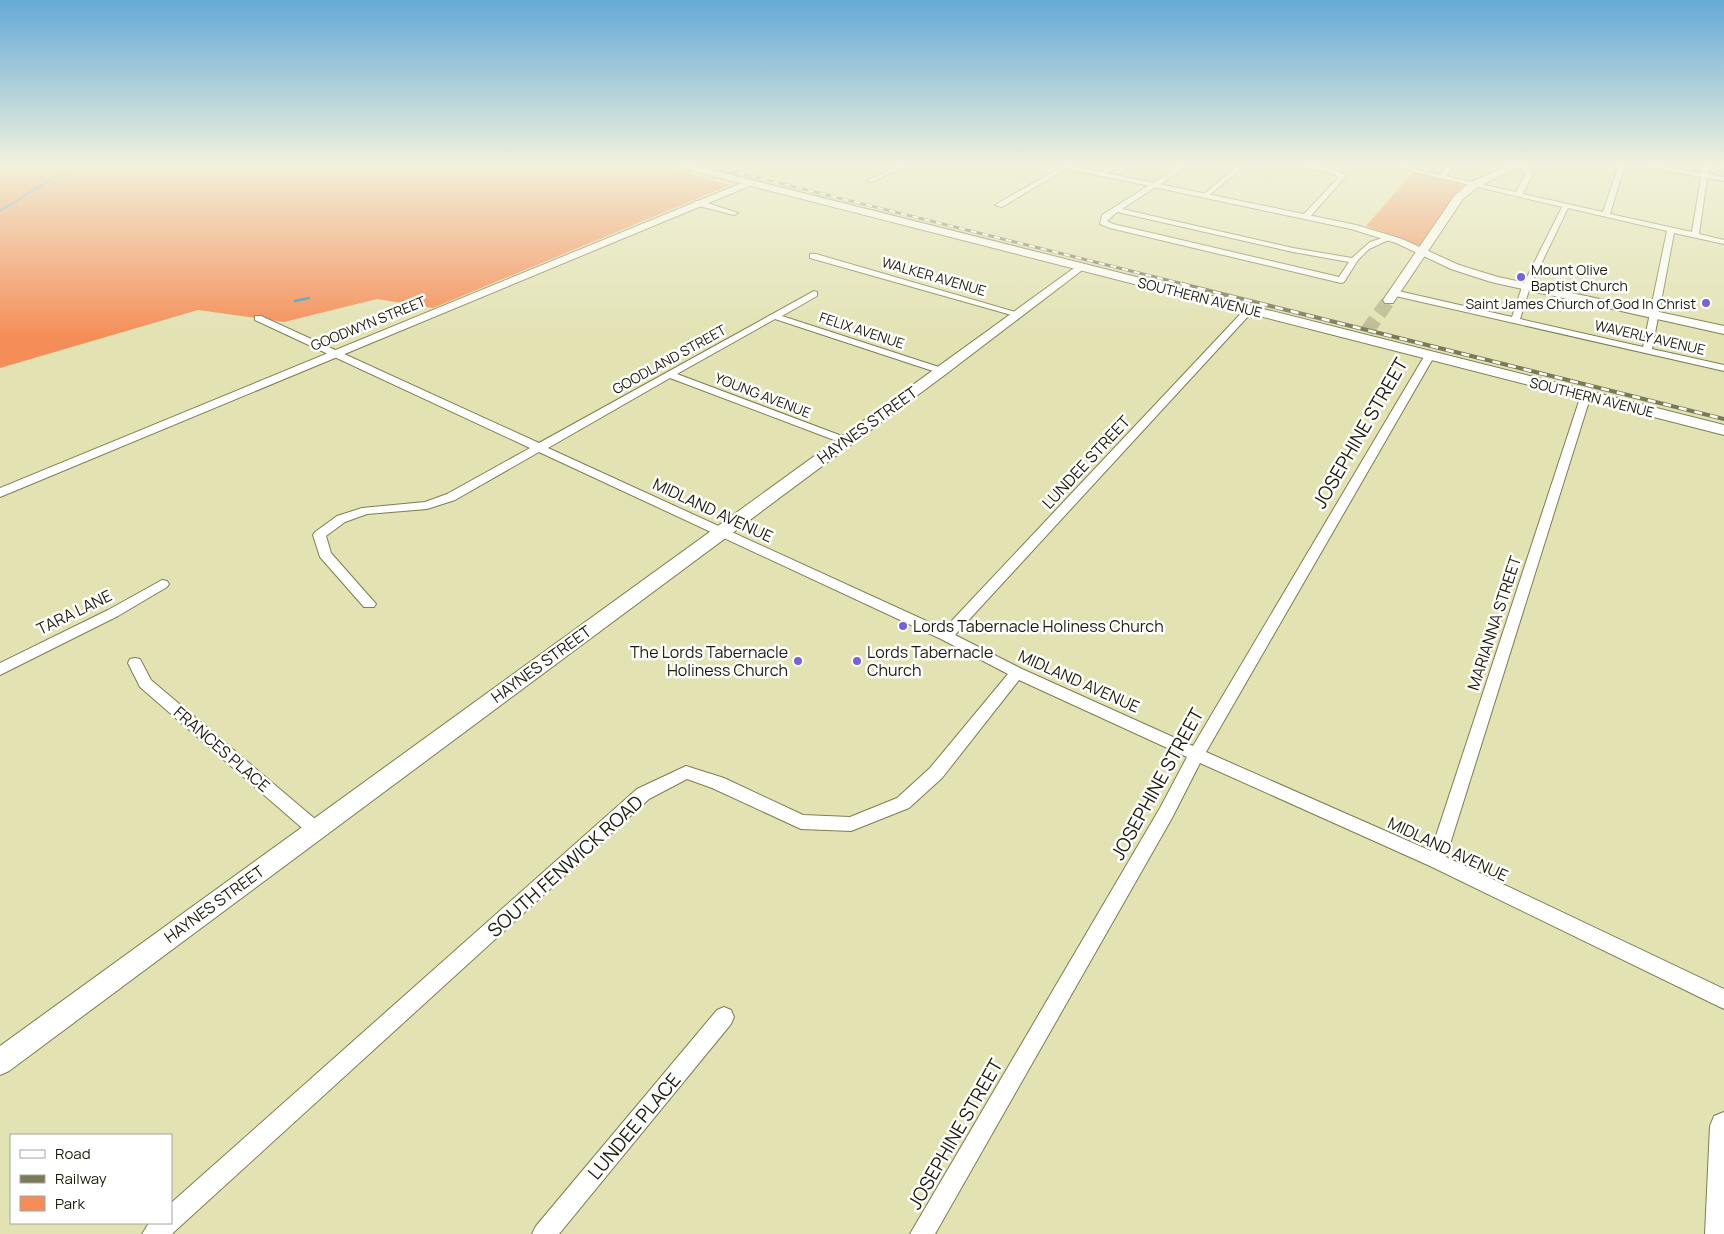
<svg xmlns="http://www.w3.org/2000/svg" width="1724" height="1234" font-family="Manrope,sans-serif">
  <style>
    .green { fill: #f58d58 }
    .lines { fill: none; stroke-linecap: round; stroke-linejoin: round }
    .stream-far1 { stroke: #4299ba; stroke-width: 2 }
    .stream { stroke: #4299ba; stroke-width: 2.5 }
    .secondary-tunnel { stroke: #bbba91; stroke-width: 14; stroke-dasharray: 14 7; stroke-linecap: butt }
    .minor-casing { stroke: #7e7d51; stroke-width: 2 }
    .tertiary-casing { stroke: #7e7d51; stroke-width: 2 }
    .secondary-casing { stroke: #7e7d51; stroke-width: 2 }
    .minor { fill: #fff; fill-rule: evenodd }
    .tertiary { fill: #fff; fill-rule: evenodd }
    .secondary { fill: #fff; fill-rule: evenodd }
    .rail-far1-casing { stroke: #7a795a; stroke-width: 3 }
    .rail-casing { stroke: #7a795a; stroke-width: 4 }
    .rail-far1 { stroke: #fff; stroke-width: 2; stroke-dasharray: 6; stroke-linecap: butt }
    .rail { stroke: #fff; stroke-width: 2.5; stroke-dasharray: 8; stroke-linecap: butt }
    .poi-dot { fill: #7662dd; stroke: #fff; stroke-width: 2 }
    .labels { text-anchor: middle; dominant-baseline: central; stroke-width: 5; stroke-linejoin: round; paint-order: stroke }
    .far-poi-label { font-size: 14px; fill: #1d1c0b; stroke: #fff; text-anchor: start }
    .far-street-label { font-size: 14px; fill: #1d1c0b; stroke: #fff }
    .street-label { font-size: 16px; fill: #1d1c0b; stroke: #fff }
    .poi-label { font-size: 16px; fill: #1d1c0b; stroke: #fff; text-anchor: start }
    .near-street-label { font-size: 19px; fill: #1d1c0b; stroke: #fff }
  </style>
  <rect width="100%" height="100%" fill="#e3e2b3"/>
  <path class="green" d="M0,164H653L730,185L433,308L377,299L284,322L198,310L0,368Z
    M1413,172L1464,184L1420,246L1366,226Z"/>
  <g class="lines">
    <path class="stream-far1" d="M0,211L76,164"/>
    <path class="stream" d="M295,301L309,298"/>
    <path class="secondary-tunnel" d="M1367,331L1389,300"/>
    <g class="minor-casing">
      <path id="minor" d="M900,164H909L872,182L867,181Z
        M1112,164H1120L1103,176H1099V174Z
        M1181,164H1188L1157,187L1154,188L1122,209L1293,248L1352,258L1370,242L1389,236L1393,238L1369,249L1358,260L1344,282L1341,283L1110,228L1100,224L1102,215L1151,184L1154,183ZM1117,212L1293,252L1349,262L1339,277L1113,224L1107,221Z
        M1240,164H1247L1207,197H1203V195Z
        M1291,164C1308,164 1332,165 1346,176L1308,219L1301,217L1339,177L1331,173Z
        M1382,164H1394L1440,175L1449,164H1456L1446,176L1516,192L1526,173L1517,164H1524L1533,173L1523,194L1603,212L1619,164H1625L1610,214L1692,232L1701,177L1630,164H1646L1701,173L1703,164H1709L1708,174L1724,177V181L1707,178L1699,234L1724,240V244L1674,233L1652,349L1724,365V371L1391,295L1390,293L1394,290L1512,317L1522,287L1562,207ZM1568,208L1667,231L1643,347L1520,319L1530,287Z
        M1065,165L1067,166V168L1002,207L995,205Z
        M695,201H701L738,213L734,215L695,205Z
        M810,254H816L1022,314L1018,317L1015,316L810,258Z
        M814,291L817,292V296L782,316L945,369L947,371L942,374L939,373L775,319L677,374L850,439L851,441L850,443H842L670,378L548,448L944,629L1247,307H1253V311L955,635L1022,669L1193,746L1425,355L1430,352L1433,353L1435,355L1206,752L1431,851L1581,395L1586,392L1590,393L1591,395L1446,857L1724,989V1009L1430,866L1200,763L1172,818L935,1234H910L1160,808L1187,757L1019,680L942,778L909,808L851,831L801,829L712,788L687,779L649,799L175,1231L172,1234H142L149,1223H171V1203L637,789L686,766L724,778L803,815L850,817L897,798L930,768L1008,674L941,639L539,452L455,500L427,509L367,514L345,522L326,536L331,553L376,604L374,607H364L320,557L313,535L315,532L337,516L362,508L425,502L447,494L530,448L255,320V316H261L539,443Z
        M162,580L167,581L169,584L167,587L118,616L0,675V663L108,610Z
        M135,658L140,659L151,680L321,824L324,829L321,834L315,836L309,834L140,687L128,663L130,659Z
        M724,1007L731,1010L734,1017L731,1024L559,1234H532L536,1226L717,1010Z"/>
    </g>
    <g class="tertiary-casing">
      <path id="tertiary" d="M1046,164H1063L1356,225L1402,239L1459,265L1498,277L1724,326V334L1491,282L1451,269L1396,243L1351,229Z
        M749,180L752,181V185L0,497V488Z
        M1081,263L1086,266L1085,268L946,374L9,1071L0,1075V1046Z
        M1724,1112V1234H1705L1710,1126L1714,1116Z"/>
    </g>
    <g class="secondary-casing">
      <path id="secondary" d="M671,164H688L1724,425V435L673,166Z
        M1512,164H1525L1479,186L1463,199L1393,303H1385L1383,300L1455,195L1471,182Z"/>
    </g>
    <use href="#minor" class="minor"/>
    <use href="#tertiary" class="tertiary"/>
    <use href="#secondary" class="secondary"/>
    <g class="rail-far1-casing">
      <path id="rail-far1" d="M703,164L1187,285"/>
    </g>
    <g class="rail-casing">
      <path id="rail" d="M1182,284L1724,419"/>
    </g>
    <use href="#rail-far1" class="rail-far1"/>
    <use href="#rail" class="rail"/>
  </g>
  <linearGradient id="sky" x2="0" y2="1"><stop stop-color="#65a9d6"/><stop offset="0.49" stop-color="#f2f2dd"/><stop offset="1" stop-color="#f2f2dd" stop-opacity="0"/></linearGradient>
  <rect width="1724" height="337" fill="url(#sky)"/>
  <g class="poi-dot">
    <circle cx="1521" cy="277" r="5"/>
    <circle cx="1706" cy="303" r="5"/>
    <circle cx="903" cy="626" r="5"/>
    <circle cx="798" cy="661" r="5"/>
    <circle cx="857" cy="661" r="5"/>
  </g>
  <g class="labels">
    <g class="far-poi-label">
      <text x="1531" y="269">Mount Olive<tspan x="1531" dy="16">Baptist Church</tspan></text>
      <text x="1696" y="303" text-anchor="end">Saint James Church of God In Christ</text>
    </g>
    <g class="far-street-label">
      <text transform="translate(934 276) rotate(16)">WALKER AVENUE</text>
      <text transform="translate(1200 297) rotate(14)">SOUTHERN AVENUE</text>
      <text transform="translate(368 323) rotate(-22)">GOODWYN STREET</text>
      <text transform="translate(862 330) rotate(18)">FELIX AVENUE</text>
      <text transform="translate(1650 337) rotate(13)">WAVERLY AVENUE</text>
      <text transform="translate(669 359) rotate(-29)">GOODLAND STREET</text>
      <text transform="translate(763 395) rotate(21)">YOUNG AVENUE</text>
      <text transform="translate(1592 397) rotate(14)">SOUTHERN AVENUE</text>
    </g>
    <g class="street-label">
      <text transform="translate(867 425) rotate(-36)">HAYNES STREET</text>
      <text transform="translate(1086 462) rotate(-47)">LUNDEE STREET</text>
      <text transform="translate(713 510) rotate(25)">MIDLAND AVENUE</text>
      <text transform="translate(74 612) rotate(-26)">TARA LANE</text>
      <text transform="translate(1494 623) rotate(-72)">MARIANNA STREET</text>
      <text transform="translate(541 664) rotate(-36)">HAYNES STREET</text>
      <text transform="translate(1079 681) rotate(24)">MIDLAND AVENUE</text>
      <text transform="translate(222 749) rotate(41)">FRANCES PLACE</text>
      <text transform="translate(1448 849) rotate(25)">MIDLAND AVENUE</text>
      <text transform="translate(214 904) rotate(-36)">HAYNES STREET</text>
    </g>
    <g class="poi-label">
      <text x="913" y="626">Lords Tabernacle Holiness Church</text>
      <text x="788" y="652" text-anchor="end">The Lords Tabernacle<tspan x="788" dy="18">Holiness Church</tspan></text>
      <text x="867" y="652">Lords Tabernacle<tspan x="867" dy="18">Church</tspan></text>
    </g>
    <g class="near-street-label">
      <text transform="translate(1360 433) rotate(-60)">JOSEPHINE STREET</text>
      <text transform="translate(1157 784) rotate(-61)">JOSEPHINE STREET</text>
      <text transform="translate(565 866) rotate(-42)">SOUTH FENWICK ROAD</text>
      <text transform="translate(634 1126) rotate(-50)">LUNDEE PLACE</text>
      <text transform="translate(955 1134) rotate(-60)">JOSEPHINE STREET</text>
    </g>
  </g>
  <rect x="10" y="1134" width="162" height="90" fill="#ffffff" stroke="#a5a49d"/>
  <rect x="20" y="1150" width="25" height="8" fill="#ffffff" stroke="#a5a49d"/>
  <text x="55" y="1159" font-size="15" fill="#1d1c0b">Road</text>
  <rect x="20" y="1175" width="25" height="8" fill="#7a795a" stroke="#a5a49d"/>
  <text x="55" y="1184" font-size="15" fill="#1d1c0b">Railway</text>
  <rect x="20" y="1196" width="25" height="15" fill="#f58d58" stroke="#a5a49d"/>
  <text x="55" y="1209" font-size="15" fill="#1d1c0b">Park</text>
</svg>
